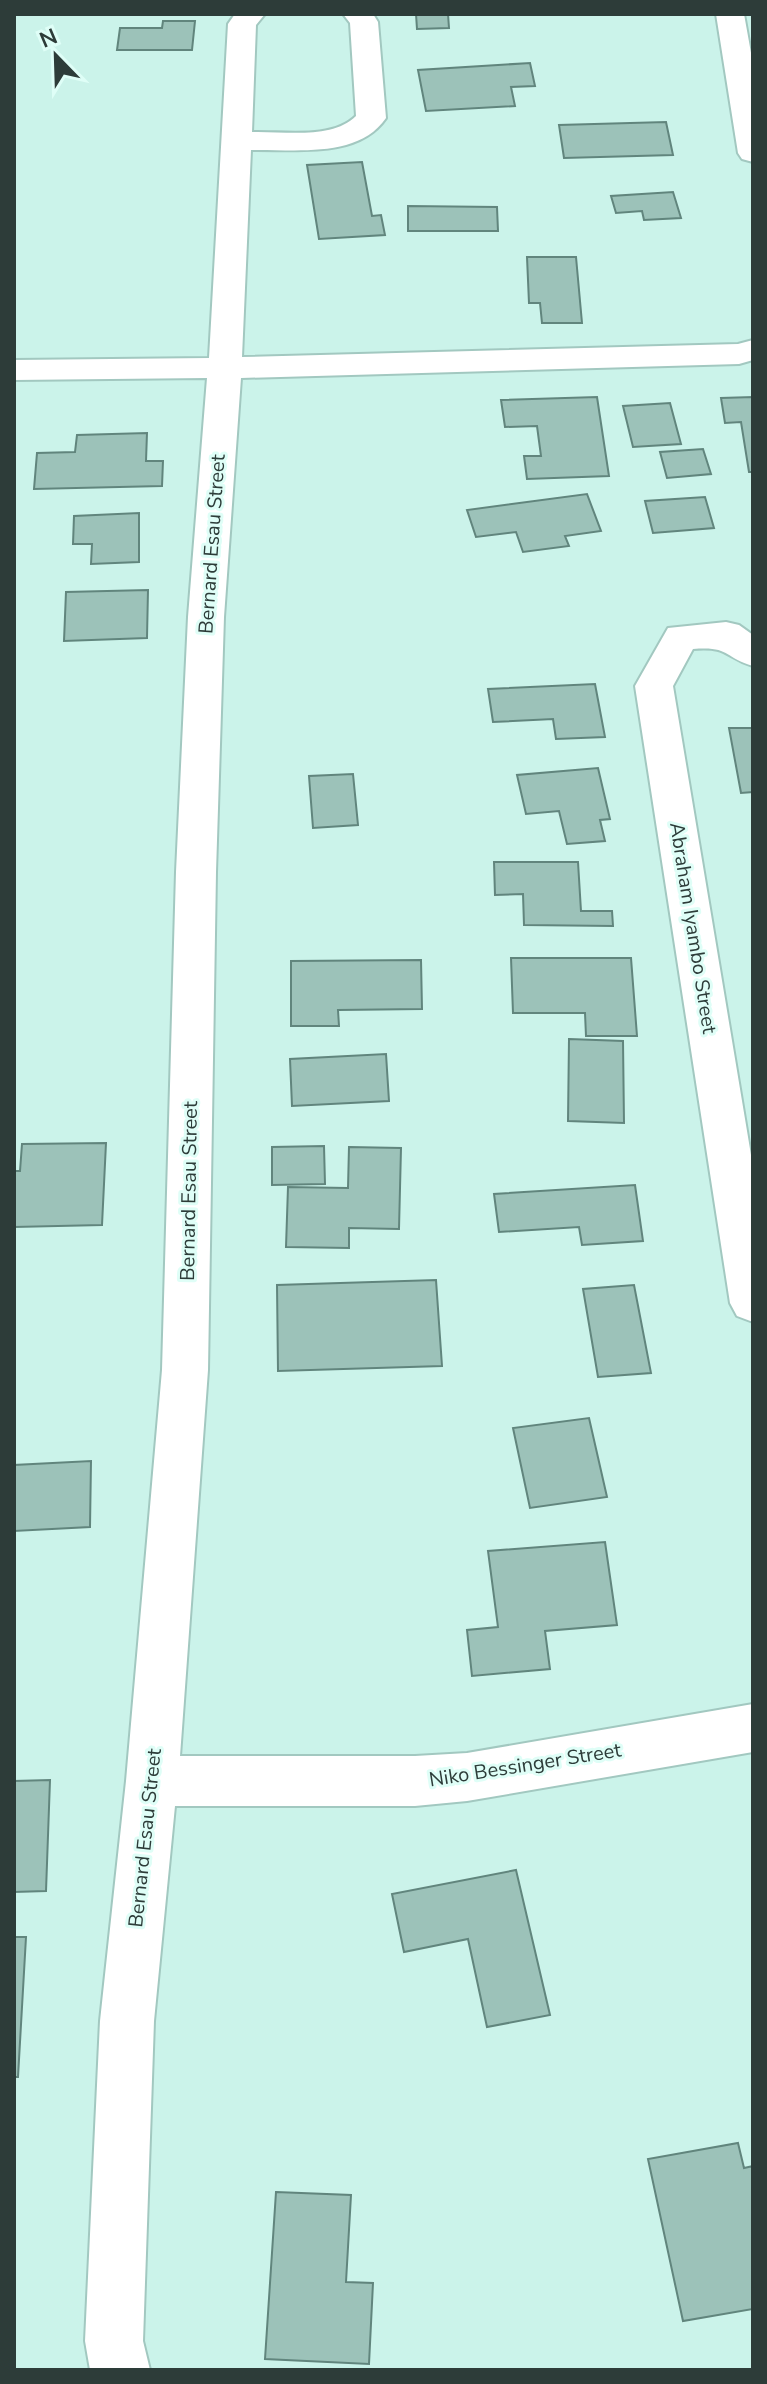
<svg xmlns="http://www.w3.org/2000/svg" width="767" height="2384" font-family="'Nunito Sans',sans-serif">
  <style>
    .building { fill: #9cc2b9; stroke: #61857d; stroke-width: 2 }
    .lines { fill: none; stroke-linecap: round; stroke-linejoin: round }
    .minor-casing { stroke: #a2c8c0; stroke-width: 4 }
    .minor { fill: #fff; fill-rule: evenodd }
    .labels { text-anchor: middle; dominant-baseline: central; stroke-width: 6; stroke-linejoin: round; paint-order: stroke }
    .street-label { font-size: 20px; fill: #2d3c39; stroke: #dffef7 }
  </style>
  <rect width="100%" height="100%" fill="#cbf3ea"/>
  <path class="building" d="M416,14H448L449,28L417,29Z
    M163,21H195L192,50H117L120,28H162Z
    M530,63L535,86L511,87L515,106L426,111L418,70Z
    M666,122L673,155L564,158L559,125Z
    M362,162L372,216L381,215L385,235L319,239L307,165Z
    M673,192L681,218L644,220L642,211L616,213L611,196Z
    M408,206L497,207L498,231H408Z
    M527,257H576L582,323H542L540,303H529Z
    M597,397L609,476L527,479L524,456H541L537,426L505,427L501,400Z
    M753,397V472H749L741,422L725,423L721,398Z
    M670,403L681,444L633,447L623,406Z
    M147,433L146,461H163L162,486L34,489L37,453L75,452L77,435Z
    M703,449L711,474L667,478L660,452Z
    M587,494L601,531L565,536L569,546L523,552L516,532L476,537L467,510Z
    M705,497L714,528L653,533L645,501Z
    M139,513V562L91,564L92,544H73L74,516Z
    M148,590L147,638L64,641L66,592Z
    M595,684L605,737L556,739L553,719L493,722L488,689Z
    M729,728H753V792L741,793Z
    M598,768L610,819L600,820L605,841L567,844L559,811L526,814L517,775Z
    M353,774L358,825L313,828L309,776Z
    M494,862H578L581,911H612L613,926L524,925L523,894L495,895Z
    M511,958H631L637,1036H586L585,1013H513Z
    M421,960L422,1009L338,1010L339,1026H291V961Z
    M569,1039L623,1041L624,1123L568,1121Z
    M386,1054L389,1101L292,1106L290,1059Z
    M106,1143L102,1225L14,1227V1171H20L22,1144Z
    M324,1146L325,1184L272,1185V1147Z
    M349,1147L401,1148L399,1229L349,1228V1248L286,1247L288,1187L348,1188Z
    M635,1185L643,1241L582,1245L579,1227L499,1232L494,1194Z
    M436,1280L442,1366L278,1371L277,1285Z
    M634,1285L651,1373L598,1377L583,1289Z
    M589,1418L607,1497L530,1508L513,1428Z
    M91,1461L90,1527L14,1531V1465Z
    M605,1542L617,1625L545,1631L550,1669L472,1676L467,1630L498,1627L488,1551Z
    M50,1780L46,1891L14,1892V1781Z
    M516,1870L550,2015L487,2027L468,1939L404,1952L392,1894Z
    M14,1937H26L18,2077H14Z
    M738,2143L744,2168L753,2166V2309L683,2321L648,2159Z
    M276,2192L351,2195L346,2282L373,2283L369,2364L265,2359Z"/>
  <g class="lines">
    <g class="minor-casing">
      <path id="minor" d="M235,14H265L256,25L252,132C284,131 332,140 356,116L350,23L343,14H373L378,22L386,118C358,159 295,149 251,150L242,357L738,344L753,340V360L739,364L241,378L224,617L216,872L208,1370L180,1756H415L467,1753L753,1704V1752L467,1801L415,1806H175L154,2021L143,2341L150,2370H90L85,2341L100,2021L126,1781L162,1370L176,872L188,617L207,378L14,380V360L209,358L228,24Z
        M716,14H744L753,64V162L742,159L738,153Z
        M726,622L739,625L753,635V666C723,657 730,646 693,649L673,686L753,1167V1322L737,1316L730,1303L635,686L668,628Z"/>
    </g>
    <use href="#minor" class="minor"/>
  </g>
  <g class="labels">
    <g class="street-label">
      <text transform="translate(212 544) rotate(-86)">Bernard Esau Street</text>
      <text transform="translate(693 928) rotate(81)">Abraham Iyambo Street</text>
      <text transform="translate(189 1191) rotate(-89)">Bernard Esau Street</text>
      <text transform="translate(525 1765) rotate(-9)">Niko Bessinger Street</text>
      <text transform="translate(145 1838) rotate(-84)">Bernard Esau Street</text>
    </g>
  </g>
  <rect width="767" height="2384" fill="none" stroke="#2d3c39" stroke-width="32"/>
  <g transform="translate(56 56) rotate(337)" stroke="#dffef7" stroke-width="6" paint-order="stroke">
  <path d="M0-6L14 30L0 20L-14 30Z" fill="#2d3c39"/>
  <text y="-12" font-size="22" font-weight="bold" text-anchor="middle" fill="#2d3c39">N</text>
  </g>
</svg>
